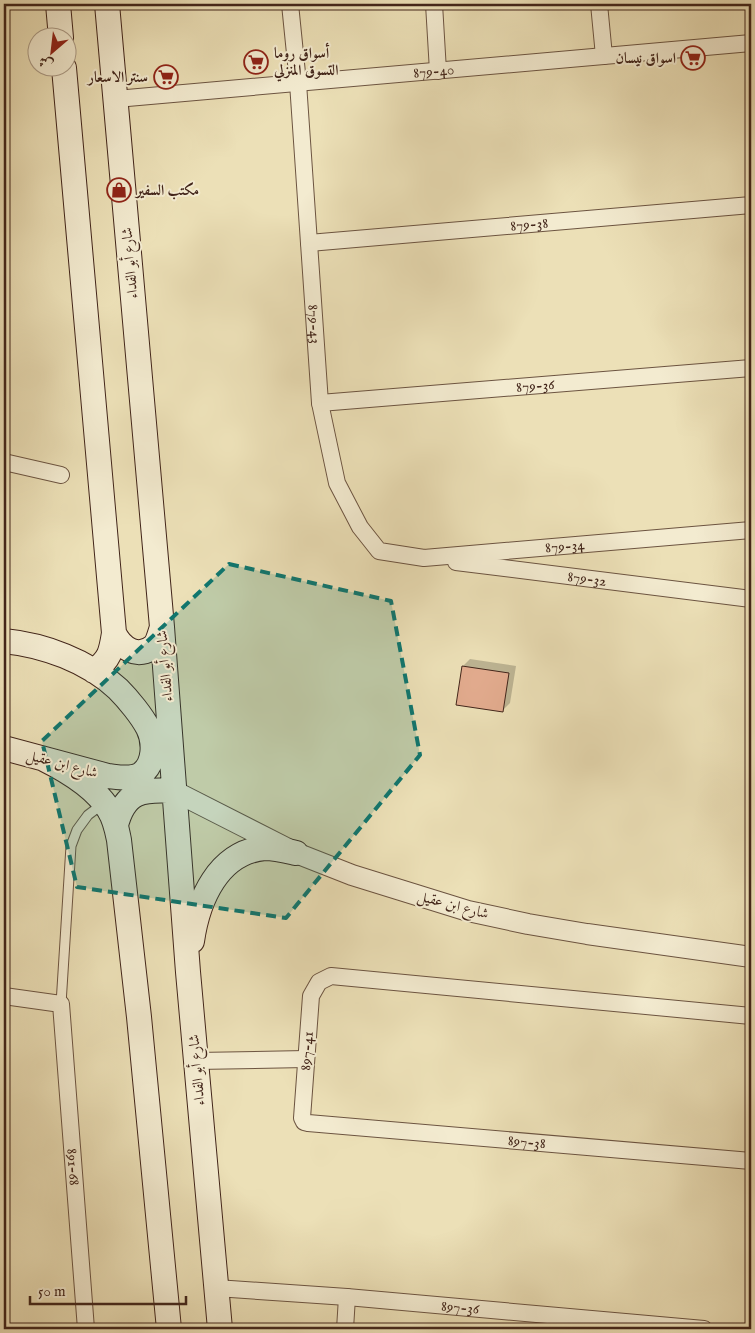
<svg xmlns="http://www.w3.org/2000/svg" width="755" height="1333" font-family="'IM FELL English',Amiri,serif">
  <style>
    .shadow { fill: #0003 }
    .building { fill: #e2ab8e; stroke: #42251a }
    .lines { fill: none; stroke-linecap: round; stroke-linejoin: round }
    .service-casing { stroke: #6c5441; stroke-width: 11 }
    .minor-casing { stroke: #6c5441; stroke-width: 18 }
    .tertiary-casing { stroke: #6c5441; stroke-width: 22 }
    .secondary-casing { stroke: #42251a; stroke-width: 26 }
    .service { stroke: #f3ebd0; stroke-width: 9 }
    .minor { stroke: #f3ebd0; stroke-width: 16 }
    .tertiary { stroke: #f3ebd0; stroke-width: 20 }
    .secondary { stroke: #f3ebd0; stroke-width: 24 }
    .marked { fill: #0f766e; fill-opacity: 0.2; stroke: #0f766e; stroke-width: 4; stroke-dasharray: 10 6; stroke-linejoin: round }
    .labels { text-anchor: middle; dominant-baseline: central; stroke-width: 4; stroke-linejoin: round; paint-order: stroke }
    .poi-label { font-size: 15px; font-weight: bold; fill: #42251a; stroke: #f3ebd0; text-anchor: start }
    .street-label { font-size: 15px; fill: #42251a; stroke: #f3ebd0 }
  </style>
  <rect width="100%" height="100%" fill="#ece0b7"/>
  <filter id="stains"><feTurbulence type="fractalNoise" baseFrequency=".004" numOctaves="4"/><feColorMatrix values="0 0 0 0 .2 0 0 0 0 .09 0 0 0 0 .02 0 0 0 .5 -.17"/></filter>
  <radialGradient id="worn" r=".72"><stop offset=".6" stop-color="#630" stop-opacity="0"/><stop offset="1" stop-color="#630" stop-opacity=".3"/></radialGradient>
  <path class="shadow" d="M470,659L516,666L510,703L502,711L463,666Z"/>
  <path class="building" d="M462,666L509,673L503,712L456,705Z"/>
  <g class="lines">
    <g class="service-casing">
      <path id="service" d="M61,1004L71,846L77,830L88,815L104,803"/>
    </g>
    <g class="minor-casing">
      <g id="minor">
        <path id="s1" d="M290,4L298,83L320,403L337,483L360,527L379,551L424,558L751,530"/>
        <path d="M434,4L438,71"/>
        <path d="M599,4L604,56"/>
        <path id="s2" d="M116,99L751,43"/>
        <path id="s3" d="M309,243L751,205"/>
        <path id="s4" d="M320,403L751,368"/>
        <path d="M4,462L61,475"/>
        <path id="s5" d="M456,562L751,599"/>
        <path id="s6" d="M4,996L61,1004L86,1329"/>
        <path id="s7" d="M751,1016L331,976L319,982L311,996L302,1118L304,1122L308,1123L751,1161"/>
        <path d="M196,1061L306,1059"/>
        <path id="s8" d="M216,1288L347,1297L704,1329"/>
        <path d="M345,1329L347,1297"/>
      </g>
    </g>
    <g class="tertiary-casing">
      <path id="tertiary" d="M174,791L296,853L352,875L468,911L528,924L587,934L751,957"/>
    </g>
    <g class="secondary-casing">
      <path id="secondary" d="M58,4L61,38
        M107,4L162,627L188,972L220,1329
        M64,68L114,633C111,652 110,659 94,671
        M114,633C121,648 138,660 154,646C158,642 160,633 162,627
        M4,641C44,645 88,661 118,689C128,699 142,716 148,728C155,742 155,764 141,774C132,780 118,777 108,776L4,748
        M44,759C66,770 96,788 109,810C115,819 117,830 119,840L139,1017L169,1329
        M116,825C125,791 142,789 174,791
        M192,941C198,900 218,852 265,848C275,848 287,851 296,853"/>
    </g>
    <use href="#service" class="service"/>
    <use href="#minor" class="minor"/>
    <use href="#tertiary" class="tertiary"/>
    <use href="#secondary" class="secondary"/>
  </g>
  <path class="marked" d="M229,564L391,601L420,755L286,918L77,887L42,741Z"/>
  <defs>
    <g id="supermarket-ring" transform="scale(1.25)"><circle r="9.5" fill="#f3ebd0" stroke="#8f2418" stroke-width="1.5"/><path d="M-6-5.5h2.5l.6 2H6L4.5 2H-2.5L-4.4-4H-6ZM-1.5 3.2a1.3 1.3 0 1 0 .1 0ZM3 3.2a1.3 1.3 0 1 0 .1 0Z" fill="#8f2418"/></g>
    <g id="shop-ring" transform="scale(1.25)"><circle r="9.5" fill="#f3ebd0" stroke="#8f2418" stroke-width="1.5"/><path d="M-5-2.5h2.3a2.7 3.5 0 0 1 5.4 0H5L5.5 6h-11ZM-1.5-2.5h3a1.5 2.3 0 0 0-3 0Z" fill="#8f2418"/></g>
  </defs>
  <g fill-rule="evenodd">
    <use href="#supermarket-ring" x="693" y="58"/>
    <use href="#supermarket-ring" x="256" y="62"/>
    <use href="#supermarket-ring" x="166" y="77"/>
    <use href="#shop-ring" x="119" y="190"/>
  </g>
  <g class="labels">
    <g class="poi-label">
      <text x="274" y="53">أسواق روما<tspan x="274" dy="17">التسوق المنزلي</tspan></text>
      <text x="676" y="58" text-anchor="end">اسواق نيسان</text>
      <text x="148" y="77" text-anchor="end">سنتر الاسعار</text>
      <text x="136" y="190">مكتب السفير</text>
    </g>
    <g class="street-label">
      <text stroke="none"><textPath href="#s2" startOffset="319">879-40</textPath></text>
      <text stroke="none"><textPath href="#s3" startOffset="221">879-38</textPath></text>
      <text transform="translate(130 263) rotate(-95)">شارع أبو الفداء</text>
      <text stroke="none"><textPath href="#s1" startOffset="321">879-43</textPath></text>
      <text stroke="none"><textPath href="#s4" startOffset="216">879-36</textPath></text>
      <text stroke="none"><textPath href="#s1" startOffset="749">879-34</textPath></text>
      <text stroke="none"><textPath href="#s5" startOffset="132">879-32</textPath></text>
      <text transform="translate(165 666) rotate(-95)">شارع أبو الفداء</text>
      <text transform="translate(62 764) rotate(15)">شارع ابن عقيل</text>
      <text transform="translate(453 905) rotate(15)">شارع ابن عقيل</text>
      <text transform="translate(307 1051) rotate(-86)">897-41</text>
      <text transform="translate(197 1070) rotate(-95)">شارع أبو الفداء</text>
      <text stroke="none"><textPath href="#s7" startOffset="802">897-38</textPath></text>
      <text stroke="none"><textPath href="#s6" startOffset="221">891-68</textPath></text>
      <text stroke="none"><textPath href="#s8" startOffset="245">897-36</textPath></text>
    </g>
  </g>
  <rect width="755" height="1333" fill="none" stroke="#ece0b7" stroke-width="20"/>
  <rect x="5" y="5" width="745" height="1323" fill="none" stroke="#42251a" stroke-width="2.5"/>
  <rect x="10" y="10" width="735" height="1313" fill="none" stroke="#42251a"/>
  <g transform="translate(52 52) rotate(208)"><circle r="24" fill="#f3ebd0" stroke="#ac9c87"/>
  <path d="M0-4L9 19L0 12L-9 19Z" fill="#8f2418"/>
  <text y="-8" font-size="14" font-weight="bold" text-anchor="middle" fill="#42251a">ش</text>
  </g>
  <path d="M30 1296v8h156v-8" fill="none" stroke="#42251a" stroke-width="2.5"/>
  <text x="38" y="1296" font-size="15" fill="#42251a" stroke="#f3ebd0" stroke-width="4" paint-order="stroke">50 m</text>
  <rect width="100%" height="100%" filter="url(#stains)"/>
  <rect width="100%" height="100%" fill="url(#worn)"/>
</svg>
